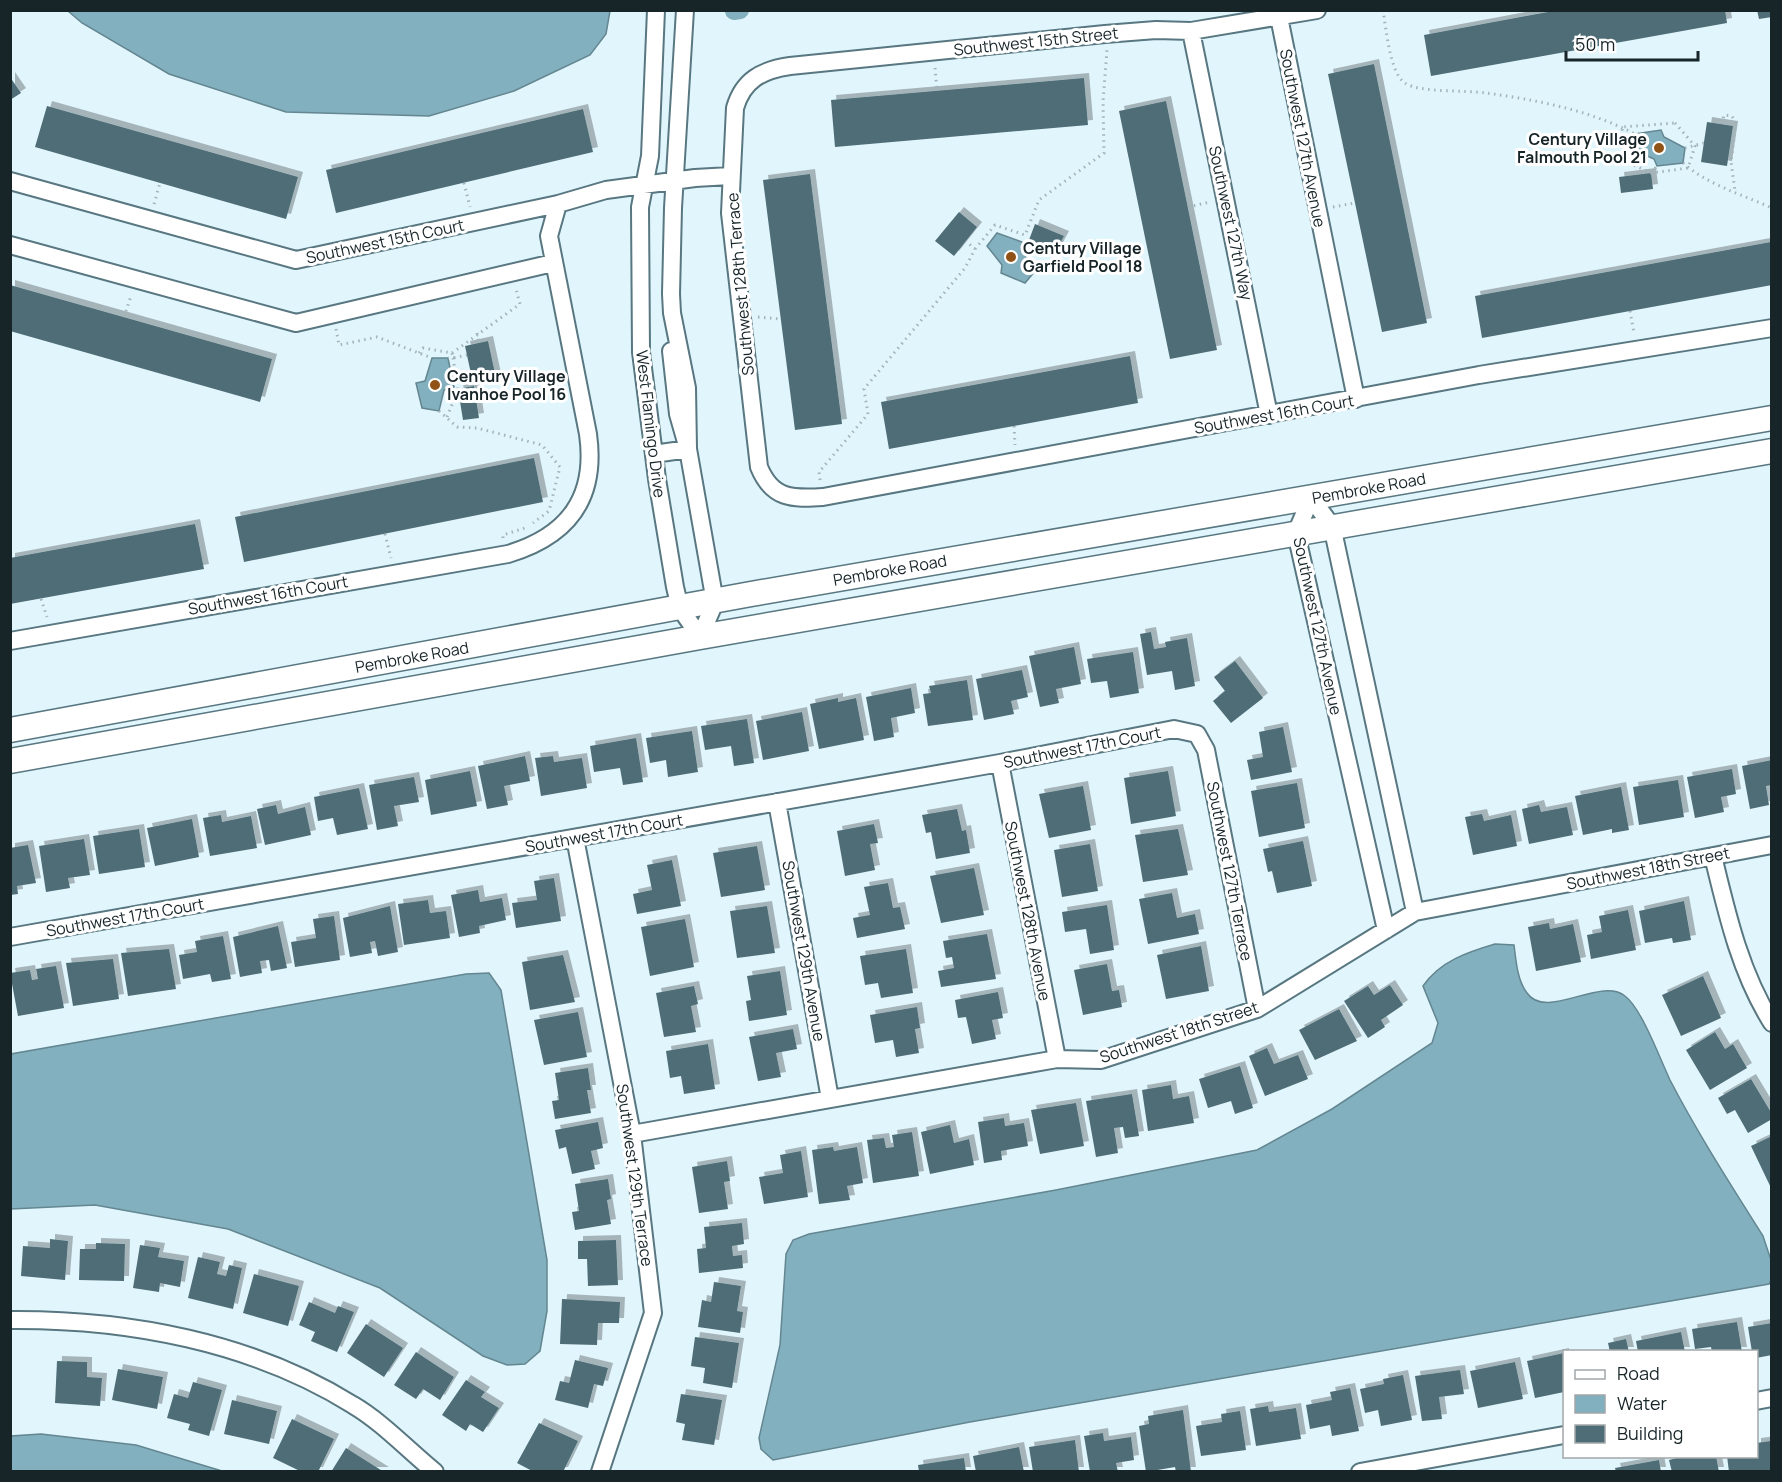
<svg xmlns="http://www.w3.org/2000/svg" width="1782" height="1482" font-family="Manrope,sans-serif">
  <style>
    .water { fill: #83b0be; stroke: #638691; stroke-width: 1.5 }
    .lines { fill: none; stroke-linecap: round; stroke-linejoin: round }
    .canal { stroke: #83b0be; stroke-width: 18 }
    .building { fill: #4f6d76; filter: url(#shadow) }
    .minor-casing { stroke: #587780; stroke-width: 20 }
    .secondary-casing { stroke: #587780; stroke-width: 27 }
    .path { stroke: #a2b4ba; stroke-width: 3; stroke-dasharray: 1.5 4.5; stroke-linecap: butt }
    .minor { stroke: #fff; stroke-width: 16 }
    .secondary { stroke: #fff; stroke-width: 24 }
    .poi-dot { fill: #905315; stroke: #fff; stroke-width: 2 }
    .labels { text-anchor: middle; dominant-baseline: central; stroke-width: 6; stroke-linejoin: round; paint-order: stroke }
    .street-label { font-size: 16px; fill: #172428; stroke: #fff }
    .poi-label { font-size: 16px; font-weight: bold; fill: #172428; stroke: #fff; text-anchor: start }
  </style>
  <defs>
    <filter id="shadow"><feDropShadow dx="5" dy="-5" stdDeviation="0" flood-color="#0004"/></filter>
  </defs>
  <rect width="100%" height="100%" fill="#e1f5fc"/>
  <path class="water" d="M68,11H610L606,34L590,55L514,91L429,116L286,112L169,74L82,23Z
    M1661,130L1664,137L1685,148L1683,163L1657,166L1654,159L1632,149L1635,134Z
    M997,233L1022,242L1021,250L1036,270L1025,283L1001,273L1002,265L987,246Z
    M432,358H448L454,387L444,390L439,411L422,408L416,383L425,381Z
    M1495,944L1514,945C1516,960 1517,980 1527,993C1546,1021 1601,976 1625,996C1642,1009 1660,1059 1670,1080C1698,1134 1731,1185 1763,1236L1771,1260V1281L1769,1284L970,1422L773,1460L761,1449L759,1438L780,1345L786,1254L793,1240L809,1234L1056,1190L1257,1150L1332,1109L1432,1043L1438,1023L1423,986C1440,961 1468,952 1495,944Z
    M489,973L501,990L547,1260V1311L540,1351L525,1364L507,1365L483,1356L380,1288L228,1229L95,1205L11,1209V1054L466,974Z
    M41,1434L136,1445L222,1471H11V1436Z"/>
  <g class="lines">
    <path class="canal" d="M734,11L740,10"/>
  </g>
  <path class="building" d="M1559,10H1725L1727,23L1431,76L1424,35Z
    M1757,10H1772V17L1759,19Z
    M1374,64L1427,323L1382,332L1328,74Z
    M10,77L21,93L10,100Z
    M1084,78L1088,125L835,147L831,100Z
    M1166,101L1217,350L1170,359L1119,111Z
    M47,106L298,177L286,219L35,147Z
    M583,109L593,152L336,213L326,170Z
    M1707,122L1733,126L1727,166L1701,162Z
    M1651,173L1653,189L1621,193L1619,177Z
    M810,174L842,424L795,430L763,180Z
    M959,212L977,227L954,256L935,241Z
    M1035,224L1064,236L1056,251L1029,240Z
    M1771,242L1772,285L1482,338L1475,296Z
    M10,285L272,359L260,402L10,331Z
    M488,341L496,378L473,383L465,346Z
    M1130,356L1138,403L889,449L881,402Z
    M474,386L479,418L463,420L458,389Z
    M534,458L543,502L244,562L235,517Z
    M195,524L204,569L10,604V558Z
    M1151,632L1154,649L1166,647L1165,642L1187,638L1195,686L1175,690L1172,671L1147,675L1140,634Z
    M1074,647L1081,684L1056,689L1059,703L1040,707L1029,656Z
    M1133,652L1139,693L1110,698L1107,681L1091,683L1087,659Z
    M1235,661L1263,698L1231,723L1213,701L1225,691L1214,677Z
    M1022,670L1028,697L1011,701L1014,714L984,720L976,679Z
    M967,680L973,720L928,726L923,694L931,693L929,686Z
    M911,688L915,713L891,718L894,737L874,741L866,697Z
    M838,698V702L856,698L864,740L819,749L810,704Z
    M802,712L809,751L763,760L756,721Z
    M747,719L754,763L734,766L731,746L705,750L701,726Z
    M1283,727L1292,772L1251,780L1247,760L1263,757L1259,732Z
    M692,731L698,772L668,777L666,760L650,763L646,738Z
    M636,738L643,782L623,785L620,768L594,772L590,746Z
    M525,756L530,781L504,786L508,805L487,809L478,766Z
    M553,756L554,762L582,758L587,788L541,796L535,758Z
    M1772,760V785L1766,786L1769,805L1750,809L1742,766Z
    M1732,769L1736,794L1721,797L1724,812L1695,818L1687,777Z
    M470,771L477,806L431,815L425,780Z
    M1168,771L1176,816L1131,824L1124,778Z
    M414,777L419,802L394,806L398,826L377,830L369,785Z
    M1678,780L1684,817L1639,825L1633,787Z
    M1297,783L1305,828L1259,837L1251,791Z
    M1083,786L1091,830L1049,838L1039,794Z
    M1621,787L1629,830L1612,833V829L1583,835L1575,796Z
    M359,788L368,829L337,835L333,818L318,821L314,797Z
    M276,805L278,814L305,807L311,835L265,845L257,809Z
    M1539,805L1541,812L1567,807L1573,835L1529,844L1522,809Z
    M957,809L962,831L966,830L970,853L936,859L931,832L926,833L922,815Z
    M1482,814L1484,821L1511,815L1517,846L1473,855L1465,817Z
    M221,815L222,822L251,816L257,848L210,856L203,818Z
    M192,819L199,857L155,866L147,828Z
    M874,824L878,843L870,844L875,870L845,876L837,831Z
    M139,829L145,867L99,874L93,836Z
    M1178,829L1188,875L1143,882L1135,835Z
    M84,839L90,875L68,878L70,888L46,892L39,846Z
    M1303,841L1312,886L1277,893L1272,871L1268,872L1263,849Z
    M1090,844L1098,891L1062,897L1054,850Z
    M28,845L36,883L17,886L18,894L10,895V848Z
    M757,846L765,890L721,897L713,853Z
    M672,860L681,906L637,914L633,894L652,890L647,865Z
    M974,868L984,915L941,923L930,876Z
    M554,878L561,921L516,928L512,903L537,900L534,881Z
    M888,883L893,908L900,907L905,929L857,938L853,918L870,915L864,887Z
    M478,890L480,902L502,898L506,920L479,926L480,933L459,937L451,895Z
    M1172,893L1177,918L1195,914L1199,934L1148,944L1139,899Z
    M428,900L430,913L446,911L450,938L404,945L398,904Z
    M1684,901L1691,940L1673,943L1672,938L1645,943L1639,911Z
    M1107,905L1114,950L1090,954L1086,929L1065,932L1062,912Z
    M390,906L398,952L378,956L375,941L370,942L372,953L350,957L343,918Z
    M767,906L775,953L737,958L730,911Z
    M1628,910L1636,950L1591,959L1587,935L1602,932L1599,916Z
    M334,916L340,960L295,967L291,942L316,938L313,919Z
    M685,919L694,967L650,976L641,927Z
    M1549,923L1550,929L1573,924L1581,962L1536,971L1528,927Z
    M278,926L287,968L271,971L269,960L260,961L262,973L240,977L233,937Z
    M987,934L996,979L941,987L938,971L954,968L952,957L946,958L943,941Z
    M223,936L231,979L212,982L210,974L183,979L179,955L197,952L195,941Z
    M1201,946L1209,991L1166,999L1157,955Z
    M169,949L176,989L128,996L121,953Z
    M906,949L913,993L881,998L878,983L865,985L860,956Z
    M563,955L575,1002L530,1010L522,962Z
    M113,959L119,999L73,1006L66,963Z
    M1107,964L1112,991L1119,990L1122,1007L1083,1015L1074,970Z
    M56,966L64,1008L18,1016L10,973L30,970L32,980L38,979L36,969Z
    M780,971L787,1015L749,1021L746,1001L751,1000L747,976Z
    M1703,976L1721,1018L1681,1036L1662,995Z
    M1390,985L1403,1005L1381,1020L1385,1027L1368,1038L1344,1001L1368,986L1374,995Z
    M694,986L698,1004L691,1006L696,1032L664,1037L656,993Z
    M998,992L1003,1018L992,1020L996,1039L972,1044L966,1017L958,1018L955,1000Z
    M917,1007L920,1028L915,1029L919,1053L896,1057L893,1040L875,1043L870,1015Z
    M1339,1009L1357,1041L1315,1060L1299,1030Z
    M578,1012L587,1057L544,1065L534,1020Z
    M793,1029L797,1049L776,1053L781,1077L758,1081L749,1037Z
    M1715,1032L1725,1049L1733,1044L1747,1068L1710,1090L1686,1050Z
    M708,1044L715,1089L684,1094L681,1076L670,1078L666,1051Z
    M1267,1048L1274,1064L1298,1055L1308,1079L1265,1096L1249,1056Z
    M1240,1066L1253,1108L1235,1114L1231,1101L1208,1108L1199,1079Z
    M588,1068L591,1090H587L591,1113L555,1119L552,1101L559,1100L555,1073Z
    M1751,1079L1772,1114V1119L1748,1133L1735,1110L1727,1114L1718,1098Z
    M1171,1085L1173,1099L1189,1096L1194,1123L1148,1131L1142,1090Z
    M1132,1094L1139,1136L1125,1138L1123,1127L1114,1128L1118,1153L1096,1157L1086,1101Z
    M1076,1103L1084,1146L1040,1154L1031,1110Z
    M1004,1118L1005,1126L1024,1123L1028,1146L1001,1151L1002,1160L984,1163L978,1122Z
    M598,1122L603,1148L591,1151L595,1169L572,1174L566,1147L559,1149L555,1130Z
    M950,1125L954,1143L969,1139L974,1165L930,1174L921,1132Z
    M912,1132L919,1176L873,1183L867,1140L884,1138L886,1148L894,1147L892,1135Z
    M1772,1136V1190L1751,1146Z
    M833,1147L834,1151L857,1147L863,1183L847,1186L850,1200L819,1204L812,1150Z
    M801,1151L808,1197L764,1204L759,1177L783,1173L780,1155Z
    M727,1161L730,1181L724,1182L728,1209L699,1213L692,1167Z
    M608,1179L611,1199L607,1200L611,1224L575,1230L572,1212L579,1211L575,1184Z
    M742,1223L744,1244L732,1246L733,1256L742,1255L743,1268L699,1273L697,1249L706,1248L704,1227Z
    M50,1239L68,1241L65,1280L21,1276L23,1246L50,1248Z
    M616,1240L618,1285L588,1286L587,1259H578V1241Z
    M96,1243L125,1244L124,1281L79,1280L80,1249H96Z
    M140,1245L160,1248L158,1257L184,1261L180,1287L160,1283L159,1292L133,1288Z
    M198,1257L220,1262L217,1274L226,1276L229,1265L242,1268L233,1309L188,1298Z
    M254,1274L299,1286L288,1326L243,1313Z
    M714,1282L741,1286L737,1311L743,1312L740,1333L698,1327L702,1300L711,1302Z
    M562,1299L620,1302L619,1323H598L597,1345L560,1344Z
    M309,1302L335,1313L338,1306L354,1312L337,1352L311,1341L315,1332L299,1325Z
    M1737,1322L1742,1352H1712L1711,1347L1695,1349L1692,1329Z
    M1772,1323V1355L1756,1358V1352H1752L1748,1327Z
    M366,1324L403,1348L384,1377L347,1353Z
    M1681,1332L1685,1352H1638L1636,1341Z
    M695,1337L739,1343L732,1388L703,1383L705,1368L691,1366Z
    M1626,1339L1629,1352H1610L1608,1343Z
    M416,1352L454,1377L440,1400L423,1389L416,1399L394,1385Z
    M1564,1353V1392L1535,1398L1527,1361Z
    M575,1360L608,1368L603,1386L594,1384L588,1408L555,1400L560,1381L569,1383Z
    M57,1361L87,1362V1377L102,1378L100,1406L55,1403Z
    M1515,1362L1523,1399L1478,1408L1470,1371Z
    M118,1369L163,1377L157,1409L112,1400Z
    M1460,1370L1464,1394L1439,1397L1442,1419L1422,1421L1415,1376Z
    M1403,1375L1412,1420L1381,1426L1378,1410L1365,1413L1360,1389L1384,1384L1383,1379Z
    M466,1380L485,1392L481,1397L499,1408L483,1432L470,1424L466,1431L442,1415Z
    M193,1382L222,1390L209,1436L188,1430L190,1424L167,1418L174,1394L188,1398Z
    M1350,1388L1359,1431L1332,1436L1330,1425L1310,1429L1306,1405L1332,1400L1330,1392Z
    M681,1394L722,1400L714,1445L682,1440L685,1424L676,1422Z
    M232,1400L277,1411L269,1444L224,1434Z
    M1268,1406L1269,1412L1296,1408L1301,1439L1256,1446L1250,1409Z
    M1183,1410L1191,1472H1176L1175,1467L1146,1472L1139,1426L1149,1424L1148,1416Z
    M1240,1411L1246,1450L1201,1456L1196,1426L1222,1422L1221,1414Z
    M292,1419L334,1439L318,1472H302L273,1458Z
    M539,1423L578,1441L563,1472H534L517,1463Z
    M1103,1433L1104,1441L1131,1437L1134,1460L1116,1463L1118,1472H1090L1084,1436Z
    M1075,1440L1079,1472H1033L1029,1447Z
    M1771,1441L1772,1472H1729L1727,1456H1756V1443Z
    M1019,1447L1024,1472H976L973,1456Z
    M346,1448L384,1472H331Z
    M1685,1456H1716L1719,1472H1672L1669,1460Z
    M964,1458L966,1472H919L918,1465Z
    M1659,1460L1661,1472H1616L1615,1468Z"/>
  <g class="lines">
    <g class="minor-casing">
      <path id="minor" d="M656,10L650,156L640,207L641,352L657,479L675,587L680,608L700,637
        M685,10L673,208L671,294L672,313L687,388L688,449L715,602L700,637
        M1317,10L1191,31L1156,30L1105,34L790,66C762,70 743,80 735,108L730,213L759,467C772,499 792,499 823,497L1479,375L1772,328
        M1279,17L1356,399
        M1191,31L1269,415
        M10,181L296,260L558,204L606,190L695,178L730,176
        M10,245L296,323L553,263
        M654,454L688,449L678,414L671,351
        M1311,498L1296,533L1386,930
        M1311,498L1332,526L1415,912
        M10,641L508,554C568,536 597,498 588,434L549,236L558,204
        M1000,763L1057,1059
        M777,802L830,1099
        M575,838L632,1134L653,1313L600,1472
        M1713,856C1727,914 1740,972 1772,1023
        M10,937L1000,763L1174,729L1197,734L1206,750L1257,1009
        M632,1134L1057,1059L1101,1060L1257,1009L1415,912L1772,845
        M10,1320C128,1319 252,1342 353,1405C382,1422 408,1450 435,1472
        M1756,1401L1772,1398
        M1360,1472L1564,1435"/>
    </g>
    <g class="secondary-casing">
      <path id="secondary" d="M10,730L751,594L1772,418
        M10,761L700,637L1772,451"/>
    </g>
    <path class="path" d="M1383,10C1386,28 1390,74 1405,83C1419,93 1466,90 1486,93C1537,100 1589,110 1635,134
      M935,68L937,91
      M1675,123L1695,146L1688,168L1651,173L1625,161L1622,127Z
      M1722,124L1724,115L1732,116L1736,123L1731,162L1735,191
      M1685,148L1704,143
      M1683,163C1708,185 1741,194 1772,208
      M1651,173L1657,166
      M464,183L470,207
      M154,204L160,183
      M1188,207L1210,202
      M1333,207L1355,203
      M975,249L995,225L1025,235L1039,200L1104,153L1103,101L1107,50
      M1630,311L1634,333
      M124,317L131,296
      M758,317L780,319
      M336,329L339,345L377,337L432,358
      M477,333L479,343
      M419,353L423,348L452,353L453,358L467,355
      M452,353L520,304L516,289
      M439,411L457,427L477,428L542,445L560,467L549,511L533,523
      M447,417L458,389L453,358H448
      M1014,426L1015,445
      M820,480L819,472L868,414L864,389L965,268L975,249L966,241
      M385,534L391,558
      M503,538V535L528,527
      M41,599L47,617"/>
    <use href="#minor" class="minor"/>
    <use href="#secondary" class="secondary"/>
  </g>
  <g class="poi-dot">
    <circle cx="1659" cy="148" r="6"/>
    <circle cx="1011" cy="257" r="6"/>
    <circle cx="435" cy="385" r="6"/>
  </g>
  <g class="labels">
    <g class="street-label">
      <text transform="translate(1036 41) rotate(-6)">Southwest 15th Street</text>
      <text transform="translate(1303 138) rotate(79)">Southwest 127th Avenue</text>
      <text transform="translate(1231 223) rotate(78)">Southwest 127th Way</text>
      <text transform="translate(385 241) rotate(-12)">Southwest 15th Court</text>
      <text transform="translate(740 284) rotate(-95)">Southwest 128th Terrace</text>
      <text transform="translate(1274 414) rotate(-10)">Southwest 16th Court</text>
      <text transform="translate(651 424) rotate(83)">West Flamingo Drive</text>
      <text transform="translate(1369 488) rotate(-10)">Pembroke Road</text>
      <text transform="translate(890 570) rotate(-10)">Pembroke Road</text>
      <text transform="translate(268 595) rotate(-10)">Southwest 16th Court</text>
      <text transform="translate(1318 626) rotate(78)">Southwest 127th Avenue</text>
      <text transform="translate(412 657) rotate(-10)">Pembroke Road</text>
      <text transform="translate(1082 747) rotate(-11)">Southwest 17th Court</text>
      <text transform="translate(604 833) rotate(-10)">Southwest 17th Court</text>
      <text transform="translate(1648 868) rotate(-11)">Southwest 18th Street</text>
      <text transform="translate(1230 871) rotate(79)">Southwest 127th Terrace</text>
      <text transform="translate(1028 911) rotate(79)">Southwest 128th Avenue</text>
      <text transform="translate(125 917) rotate(-10)">Southwest 17th Court</text>
      <text transform="translate(804 951) rotate(80)">Southwest 129th Avenue</text>
      <text transform="translate(1179 1032) rotate(-18)">Southwest 18th Street</text>
      <text transform="translate(635 1175) rotate(82)">Southwest 129th Terrace</text>
    </g>
    <g class="poi-label">
      <text x="1647" y="139" text-anchor="end">Century Village<tspan x="1647" dy="18">Falmouth Pool 21</tspan></text>
      <text x="1023" y="248">Century Village<tspan x="1023" dy="18">Garfield Pool 18</tspan></text>
      <text x="447" y="376">Century Village<tspan x="447" dy="18">Ivanhoe Pool 16</tspan></text>
    </g>
  </g>
  <rect width="1782" height="1482" fill="none" stroke="#172428" stroke-width="24"/>
  <rect x="1563" y="1350" width="195" height="108" fill="#ffffff" stroke="#a2a7a9" stroke-width="1.5"/>
  <rect x="1575" y="1370" width="30" height="9" fill="#ffffff" stroke="#a2a7a9" stroke-width="1.5"/>
  <text x="1617" y="1380" font-size="18" fill="#172428">Road</text>
  <rect x="1575" y="1395" width="30" height="18" fill="#83b0be" stroke="#a2a7a9" stroke-width="1.5"/>
  <text x="1617" y="1410" font-size="18" fill="#172428">Water</text>
  <rect x="1575" y="1425" width="30" height="18" fill="#4f6d76" stroke="#a2a7a9" stroke-width="1.5"/>
  <text x="1617" y="1440" font-size="18" fill="#172428">Building</text>
  <path d="M1566 51v9h132v-9" fill="none" stroke="#172428" stroke-width="3"/>
  <text x="1575" y="51" font-size="18" fill="#172428" stroke="#ffffff" stroke-width="4.5" paint-order="stroke">50 m</text>
</svg>
